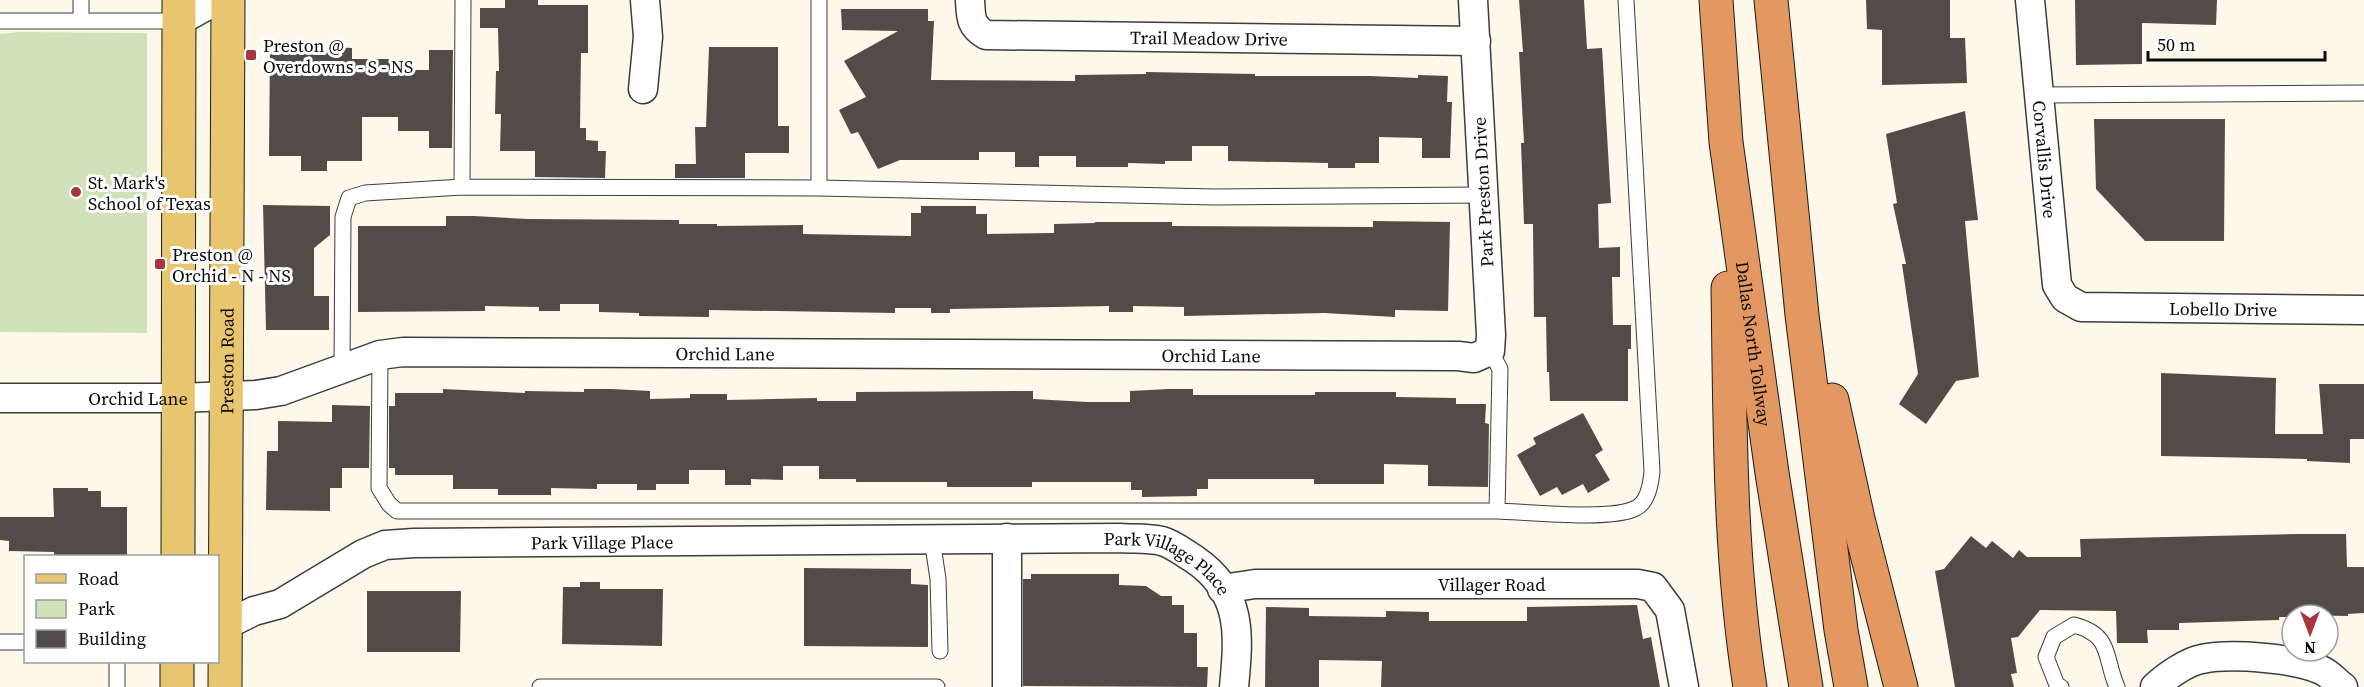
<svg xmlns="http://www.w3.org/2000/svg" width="2364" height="687" font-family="'Source Serif 4',serif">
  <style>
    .green { fill: #d0e2b9 }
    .building { fill: #524c48 }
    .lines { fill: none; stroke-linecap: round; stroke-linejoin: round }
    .service-casing { stroke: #3d3d3d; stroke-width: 17 }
    .minor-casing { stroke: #3d3d3d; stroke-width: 31 }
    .primary-casing { stroke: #1b1b1b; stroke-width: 35 }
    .motorway-casing { stroke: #1b1b1b; stroke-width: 35 }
    .service { stroke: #fff; stroke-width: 15 }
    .minor { stroke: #fff; stroke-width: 28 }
    .primary { stroke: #e8c66f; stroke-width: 33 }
    .motorway { stroke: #e39862; stroke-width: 33 }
    .poi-dot { fill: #a9343d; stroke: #fff; stroke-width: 2 }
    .labels { text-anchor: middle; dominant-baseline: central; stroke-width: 6; stroke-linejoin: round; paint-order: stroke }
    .street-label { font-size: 18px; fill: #0a0a0a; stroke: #fff }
    .poi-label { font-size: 18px; fill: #0a0a0a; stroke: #fff; text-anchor: start }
  </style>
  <rect width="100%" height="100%" fill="#fdf8ea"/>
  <path class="green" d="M19,32L147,33V333L0,332V34Z"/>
  <path class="building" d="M505,0H538V5H588V53H581L580,128H586V140L598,141V151H606L605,178L535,177V151H500L501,114H495L496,71H499L498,28H480V8H505Z
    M1519,0H1584L1587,49L1602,48L1611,203L1598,204L1599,248L1620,247V277H1612L1613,325H1631V349H1628V401H1550L1549,372H1547L1546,317H1534L1533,224H1524L1521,143H1524L1519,52H1523Z
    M1866,0H1950V38H1965L1967,83L1882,85V30L1867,29Z
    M2075,0H2217L2216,25L2142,23V64L2076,65Z
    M841,9H928V21H934L931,80L1075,81V75L1146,74V72L1255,74V76H1370L1418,78V75L1448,76L1447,102H1452L1450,158H1422V138L1379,137V163H1355V168H1328V163L1228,161V146H1192V161H1165V164L1128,163V167H1076V156H1039V167H1015V152H979V160H900L878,169L858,132L851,134L839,110L866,97L844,61L898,31L842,30Z
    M333,47L352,48V59H392V70H429V50H453L452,148H429V131H398V117H362V161H327V171H301V156H269L270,52H333Z
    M709,47H778V126H789V153H745V178H675V164H696L695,127H706Z
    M1965,111L1978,220L1965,221L1979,377L1956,381L1926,424L1899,404L1918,374L1902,264H1906L1893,204L1897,203L1886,134Z
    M2094,119H2225L2224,241H2145L2096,189Z
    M263,205L330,206V235L314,248V296H329V330H266Z
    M921,206H976V214H987V234L1054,233V224L1095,223V222H1172V226L1373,227V221L1450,222L1448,311L1395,310V317L1324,313L1184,316V307L1133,306V312H1109V306L950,309V313H931V308H895V313L709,310V317L639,316V313L599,312V304H560V311H539V307L485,306V311L358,312V226H446V216H474L528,219L679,220V224H717V226L803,225V234L911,236V213H921Z
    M2161,373L2276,378L2275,434H2323L2319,384H2364V439H2350V463L2307,461V459L2161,456Z
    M443,389L525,393V391L584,392V389H611L650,391V399L690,398V394H727V400L817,398V401H856V392L1033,391V399L1088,402H1130V391L1169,389H1193V395H1315V392H1396V397L1456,398V404H1486L1485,423L1489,424L1488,487L1428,486V465L1384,464V484H1314V479H1208V489H1197V496L1142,497V490H1131V482H1032V487H947V482H856V479H819V466H783V480L751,479V485H725V470H689V484H656V490H637V484H597V489L551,488V495H498V489H453V475H395V468H389V406H395V393H443Z
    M332,405L370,406L369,468H342V488H330V511L266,510L267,451H278V421L332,422Z
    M1583,413L1603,450L1595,455L1610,480L1588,493L1583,484L1562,495L1557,487L1540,496L1517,455L1536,444L1533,438Z
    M53,488H88V491H101V507H127V556H54V552L9,551V541L0,540V517H54Z
    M2299,534H2346L2347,567H2364V613L2348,614V616L2292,615V617H2279V620L2179,623V630H2147L2148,643H2117L2116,611L2040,610L2018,637L2011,638L2017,673L2011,674L2014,687H1955L1935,571L1944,569L1971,536L1986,548L1992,541L2013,558L2019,550L2027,557H2081L2080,539Z
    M804,568L911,569V584L928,585V647L804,646Z
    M1031,574H1119V585L1146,586L1161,596H1172V605H1184V633H1197V667H1208L1207,687L1023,686V579H1031Z
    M580,582H600V589H663L662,646L562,644L563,587H580Z
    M367,591H461L460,652H367Z
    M1637,605L1643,639L1651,637L1660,687H1381L1382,661L1319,660V687H1265L1266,607L1309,608V616L1386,617V611L1429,612V621H1527V607Z"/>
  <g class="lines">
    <g class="service-casing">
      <path id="service" d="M81,0V20
        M819,0V188
        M0,21H179
        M2038,95L2364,93
        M462,187L463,0
        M1490,351L1500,369L1497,511
        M380,355L379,488L389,504L397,511H1497C1528,512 1613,521 1636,508C1648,502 1651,483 1652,471L1626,0
        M342,369L343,217L349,198L365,193L462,187L819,188L1214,197L1483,195
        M932,539L938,579L940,651
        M0,642H26
        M117,662V687
        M540,687H937
        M2061,687L2057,685L2046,657L2054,637L2074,625C2113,635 2104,658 2117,687"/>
    </g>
    <g class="minor-casing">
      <g id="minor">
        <path id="s1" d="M970,0C971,17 970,26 986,35L1476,41"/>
        <path id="s2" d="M2030,0L2057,285L2065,298L2081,307L2364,310"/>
        <path d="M179,21L217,0"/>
        <path d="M643,89L648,37L645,0"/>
        <path id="s3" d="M0,398H178L256,395L281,391L380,355L403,352L1458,356L1474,358L1490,351L1491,335L1473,0"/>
        <path id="s4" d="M1222,589L1255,584H1638L1653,587L1670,610L1684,687"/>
        <path id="s5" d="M218,629L254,611L280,604L363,554L385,545L414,543L1120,538C1134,539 1149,538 1162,541C1173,544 1184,553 1194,559C1243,592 1239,635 1234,687"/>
        <path d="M1007,687V538"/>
        <path d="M2155,687C2165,677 2188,661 2202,659C2230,653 2296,658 2321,670C2329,673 2336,682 2343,687"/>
      </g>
    </g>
    <g class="primary-casing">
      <g id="primary">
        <path d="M178,556L179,0"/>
        <path d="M177,687V662"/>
        <path id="s6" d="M225,687L228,0"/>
      </g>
    </g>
    <g class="motorway-casing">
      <g id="motorway">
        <path id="s7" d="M1716,0L1726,142L1772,473L1806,687"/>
        <path d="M1771,0L1802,315L1841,630L1851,687"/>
        <path d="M1728,288C1730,421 1729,555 1750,687"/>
        <path d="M1832,400L1858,519L1901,687"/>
      </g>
    </g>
    <use href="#service" class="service"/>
    <use href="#minor" class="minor"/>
    <use href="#primary" class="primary"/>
    <use href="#motorway" class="motorway"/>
  </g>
  <g class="poi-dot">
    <rect x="245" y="49" width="12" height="12" rx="3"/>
    <circle cx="76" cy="192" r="6"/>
    <rect x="154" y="258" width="12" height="12" rx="3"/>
  </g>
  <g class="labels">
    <g class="street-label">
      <text stroke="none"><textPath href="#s1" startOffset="264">Trail Meadow Drive</textPath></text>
      <text stroke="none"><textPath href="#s2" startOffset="160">Corvallis Drive</textPath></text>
      <text transform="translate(1483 192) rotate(-93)">Park Preston Drive</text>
      <text stroke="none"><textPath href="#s2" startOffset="462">Lobello Drive</textPath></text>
      <text stroke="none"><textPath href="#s7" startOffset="346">Dallas North Tollway</textPath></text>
      <text stroke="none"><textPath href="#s3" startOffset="732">Orchid Lane</textPath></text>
      <text stroke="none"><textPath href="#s3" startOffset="1218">Orchid Lane</textPath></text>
      <text stroke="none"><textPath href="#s6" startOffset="326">Preston Road</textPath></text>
      <text stroke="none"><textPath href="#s3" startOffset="138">Orchid Lane</textPath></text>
      <text stroke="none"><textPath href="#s5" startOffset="405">Park Village Place</textPath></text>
      <text stroke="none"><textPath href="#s5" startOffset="978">Park Village Place</textPath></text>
      <text stroke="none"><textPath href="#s4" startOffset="270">Villager Road</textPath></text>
    </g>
    <g class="poi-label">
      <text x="263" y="45">Preston @<tspan x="263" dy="21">Overdowns - S - NS</tspan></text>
      <text x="88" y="182">St. Mark's<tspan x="88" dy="21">School of Texas</tspan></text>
      <text x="172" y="254">Preston @<tspan x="172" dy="21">Orchid - N - NS</tspan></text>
    </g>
  </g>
  <rect x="24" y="555" width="195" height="108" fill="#ffffff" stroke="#9d9d9d" stroke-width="1.5"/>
  <rect x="36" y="574" width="30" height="9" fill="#e8c66f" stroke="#9d9d9d" stroke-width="1.5"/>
  <text x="78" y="585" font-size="18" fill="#0a0a0a">Road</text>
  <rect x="36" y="600" width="30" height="18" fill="#d0e2b9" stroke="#9d9d9d" stroke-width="1.5"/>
  <text x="78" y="615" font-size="18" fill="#0a0a0a">Park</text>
  <rect x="36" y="630" width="30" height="18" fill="#524c48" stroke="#9d9d9d" stroke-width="1.5"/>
  <text x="78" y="645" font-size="18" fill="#0a0a0a">Building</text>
  <g transform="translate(2310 633) rotate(180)"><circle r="28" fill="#ffffff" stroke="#9d9d9d" stroke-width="1.5"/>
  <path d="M0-4.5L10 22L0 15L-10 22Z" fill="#a9343d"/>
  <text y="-9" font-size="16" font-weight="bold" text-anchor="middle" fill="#0a0a0a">N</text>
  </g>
  <path d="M2148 51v9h177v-9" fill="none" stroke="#0a0a0a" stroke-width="3"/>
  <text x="2157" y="51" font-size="18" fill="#0a0a0a" stroke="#ffffff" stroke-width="4.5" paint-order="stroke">50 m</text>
</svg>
